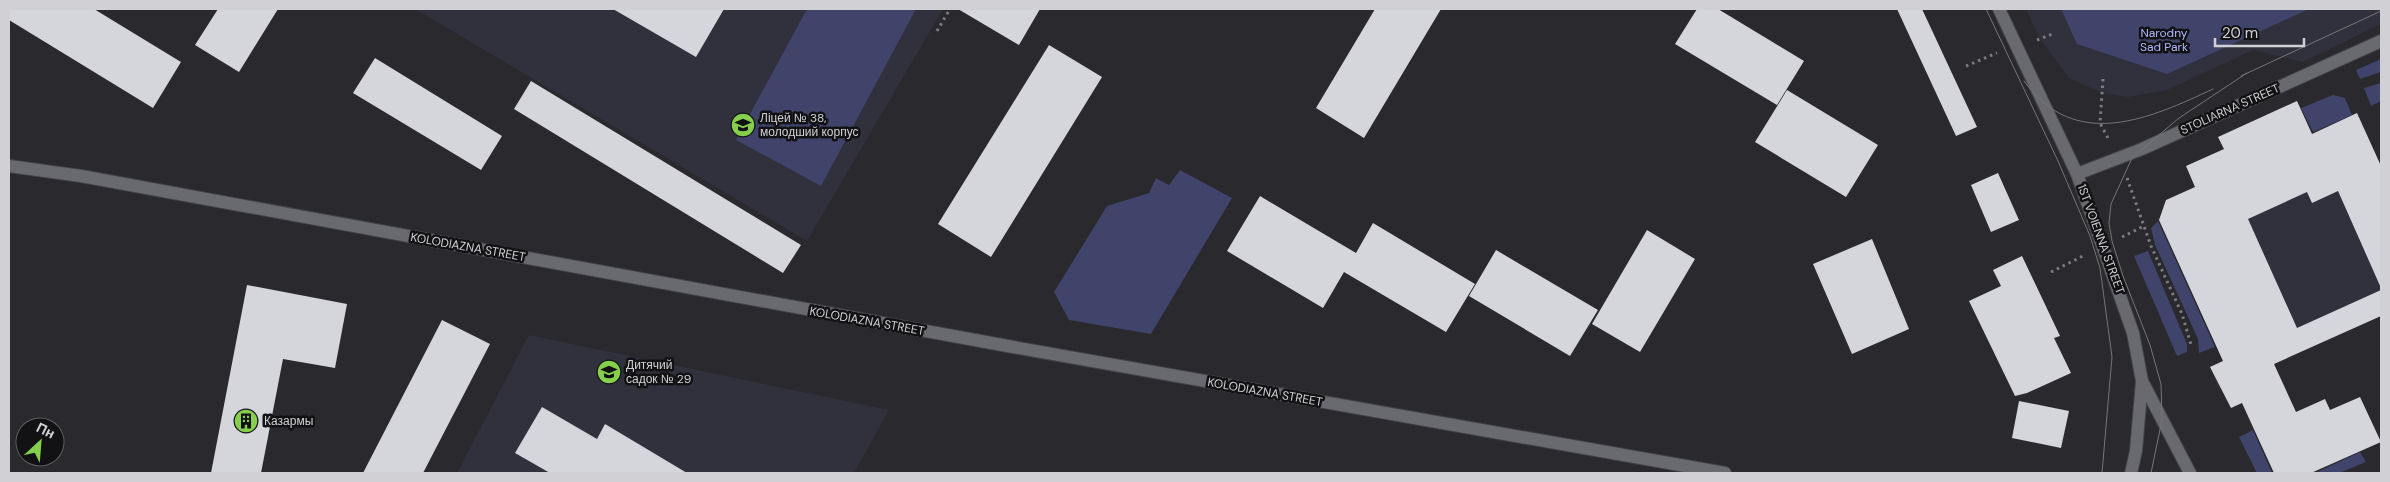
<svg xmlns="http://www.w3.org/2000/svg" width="2390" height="482" font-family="'DM Sans',sans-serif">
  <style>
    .built { fill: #30313c }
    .green { fill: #40436a }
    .building { fill: #d5d6dc }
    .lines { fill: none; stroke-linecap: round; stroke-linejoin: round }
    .minor-casing { stroke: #434448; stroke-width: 14 }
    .tertiary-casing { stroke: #434448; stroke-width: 14 }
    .path { stroke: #7b7b80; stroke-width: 3; stroke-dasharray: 2.5 4; stroke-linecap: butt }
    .minor { stroke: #696a70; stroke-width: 12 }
    .tertiary { stroke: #696a70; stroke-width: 12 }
    .tram { stroke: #757579; stroke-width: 1 }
    .labels { text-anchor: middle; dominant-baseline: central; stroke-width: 5; stroke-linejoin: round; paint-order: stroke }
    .park-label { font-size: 12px; fill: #b1b8ff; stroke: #121214 }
    .street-label { font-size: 12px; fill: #d1d1d5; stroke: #121214 }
    .poi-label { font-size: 12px; fill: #d1d1d5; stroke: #121214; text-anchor: start }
  </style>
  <rect width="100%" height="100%" fill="#29292e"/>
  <path class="built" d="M415,9H943L807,241Z
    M2026,9H2381V24L2303,62L2253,50L2167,90L2128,97L2102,93L2069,78L2040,39Z
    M2218,137L2338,191L2365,252L2381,245V316L2219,389L2210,367L2223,361L2195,187L2186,166L2223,149Z
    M529,335L889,410L854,473H457Z"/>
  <path class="green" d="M807,9H916L821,186L736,140Z
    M2061,9H2309L2167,74L2077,44Z
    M2381,59V72L2360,79L2356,70Z
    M2381,83V101L2371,106L2364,88Z
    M2333,95L2345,98L2352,115L2313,132L2301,108Z
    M1180,170L1232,198L1151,334L1069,320L1054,292L1107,206L1149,193L1156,178L1169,185Z
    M2158,221L2215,347L2199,353L2198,339L2155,245L2151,228Z
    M2148,251L2187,344V352L2177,356L2134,256Z
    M2253,430L2272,473H2257L2239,437Z
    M2360,452L2366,462L2339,473H2315Z"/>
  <path class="building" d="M9,9H94L181,62L153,108L9,20Z
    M218,9H278L239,72L195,45Z
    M613,9H724L696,57Z
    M958,9H1040L1019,45Z
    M1375,9H1441L1364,138L1316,108Z
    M1697,9H1718L1804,61L1777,105L1675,44Z
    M1897,9H1922L1977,127L1956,136Z
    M1049,45L1102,77L991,257L938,224Z
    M375,58L502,136L481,170L353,93Z
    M531,81L801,245L783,273L514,109Z
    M1787,90L1878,145L1846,197L1755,142Z
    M2297,101L2312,134L2357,113L2381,166V288L2338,191L2312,203L2307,192L2248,219L2297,328L2381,290V316L2274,364L2296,412L2325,399L2330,410L2360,397L2381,442L2311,473H2274L2242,403L2231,408L2210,367L2223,361L2159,220L2166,200L2195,187L2186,166L2224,149L2218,137Z
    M1998,173L2019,220L1991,232L1971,185Z
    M1260,196L1356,253L1373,223L1475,284L1446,332L1344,272L1323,308L1227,251Z
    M1647,230L1695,259L1640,352L1592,324Z
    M1872,239L1909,329L1852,354L1813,264Z
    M1496,250L1598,310L1570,356L1469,296Z
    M2022,256L2060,336L2054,338L2071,373L2027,393L2015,396L1969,301L2001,286L1993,270Z
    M247,285L347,304L335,368L283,359L261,473H211Z
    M442,320L490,344L423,473H363Z
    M2019,401L2069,411L2061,448L2012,438Z
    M542,407L597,439L605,424L687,473H550L515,453Z"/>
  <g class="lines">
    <g class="minor-casing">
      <path id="minor" d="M9,166L81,176L1013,347L1725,473
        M2077,174L2142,149L2381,41
        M2142,381L2190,473"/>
    </g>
    <g class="tertiary-casing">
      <path id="tertiary" d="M1999,9L2077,174L2133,333L2142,381L2136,451L2131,473"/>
    </g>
    <path class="path" d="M937,31L950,9
      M2037,40L2055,33
      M1966,66L1997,53
      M2103,79L2100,123L2108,138
      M2127,178L2151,246L2182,314L2191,345
      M2122,237L2144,226
      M2051,272L2083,256"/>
    <use href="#minor" class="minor"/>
    <use href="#tertiary" class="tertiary"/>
    <path class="tram" d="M1986,9L2058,161L2090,236L2100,268L2112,357L2102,473
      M2241,76L2381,11
      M2024,81C2075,153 2151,118 2213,89
      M2151,473L2162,420L2161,384L2150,345L2123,276L2112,241L2109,223L2111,204L2132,158L2179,118L2247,73"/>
  </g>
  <defs>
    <g id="school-disc" transform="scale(1.25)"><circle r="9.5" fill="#85cf4c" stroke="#121214"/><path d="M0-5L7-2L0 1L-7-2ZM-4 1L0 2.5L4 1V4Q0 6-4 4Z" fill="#111"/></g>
    <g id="building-disc" transform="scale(1.25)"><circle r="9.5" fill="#85cf4c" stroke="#121214"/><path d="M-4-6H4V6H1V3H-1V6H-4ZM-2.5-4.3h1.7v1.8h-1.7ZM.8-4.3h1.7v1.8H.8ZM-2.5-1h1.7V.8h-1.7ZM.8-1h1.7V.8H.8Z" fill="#111"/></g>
  </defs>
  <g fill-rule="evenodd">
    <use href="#school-disc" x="743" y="125"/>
    <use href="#school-disc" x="609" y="372"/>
    <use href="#building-disc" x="246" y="421"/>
  </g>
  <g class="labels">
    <g class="park-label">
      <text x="2164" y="33">Narodny<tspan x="2164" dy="14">Sad Park</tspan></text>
    </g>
    <g class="street-label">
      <text transform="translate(2230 109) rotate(-24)">STOLIARNA STREET</text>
      <text transform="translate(2101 239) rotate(70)">1ST VOIENNA STREET</text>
      <text transform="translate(468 247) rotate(10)">KOLODIAZNA STREET</text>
      <text transform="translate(867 321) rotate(10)">KOLODIAZNA STREET</text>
      <text transform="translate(1265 392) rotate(10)">KOLODIAZNA STREET</text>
    </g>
    <g class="poi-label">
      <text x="760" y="118">Ліцей № 38,<tspan x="760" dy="14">молодший корпус</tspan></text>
      <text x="626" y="365">Дитячий<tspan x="626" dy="14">садок № 29</tspan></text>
      <text x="264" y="421">Казармы</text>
    </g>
  </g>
  <rect width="2390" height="482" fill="none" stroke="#d1d1d5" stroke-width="20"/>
  <g transform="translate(40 442) rotate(26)"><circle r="24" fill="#121214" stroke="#5e5e61"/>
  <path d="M0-4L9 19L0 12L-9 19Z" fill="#85cf4c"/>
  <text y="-8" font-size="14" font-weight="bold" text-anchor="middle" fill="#d1d1d5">Пн</text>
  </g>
  <path d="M2215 38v8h89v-8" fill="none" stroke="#d1d1d5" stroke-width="2.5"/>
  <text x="2222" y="38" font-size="15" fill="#d1d1d5" stroke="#121214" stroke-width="4" paint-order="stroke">20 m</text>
</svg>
